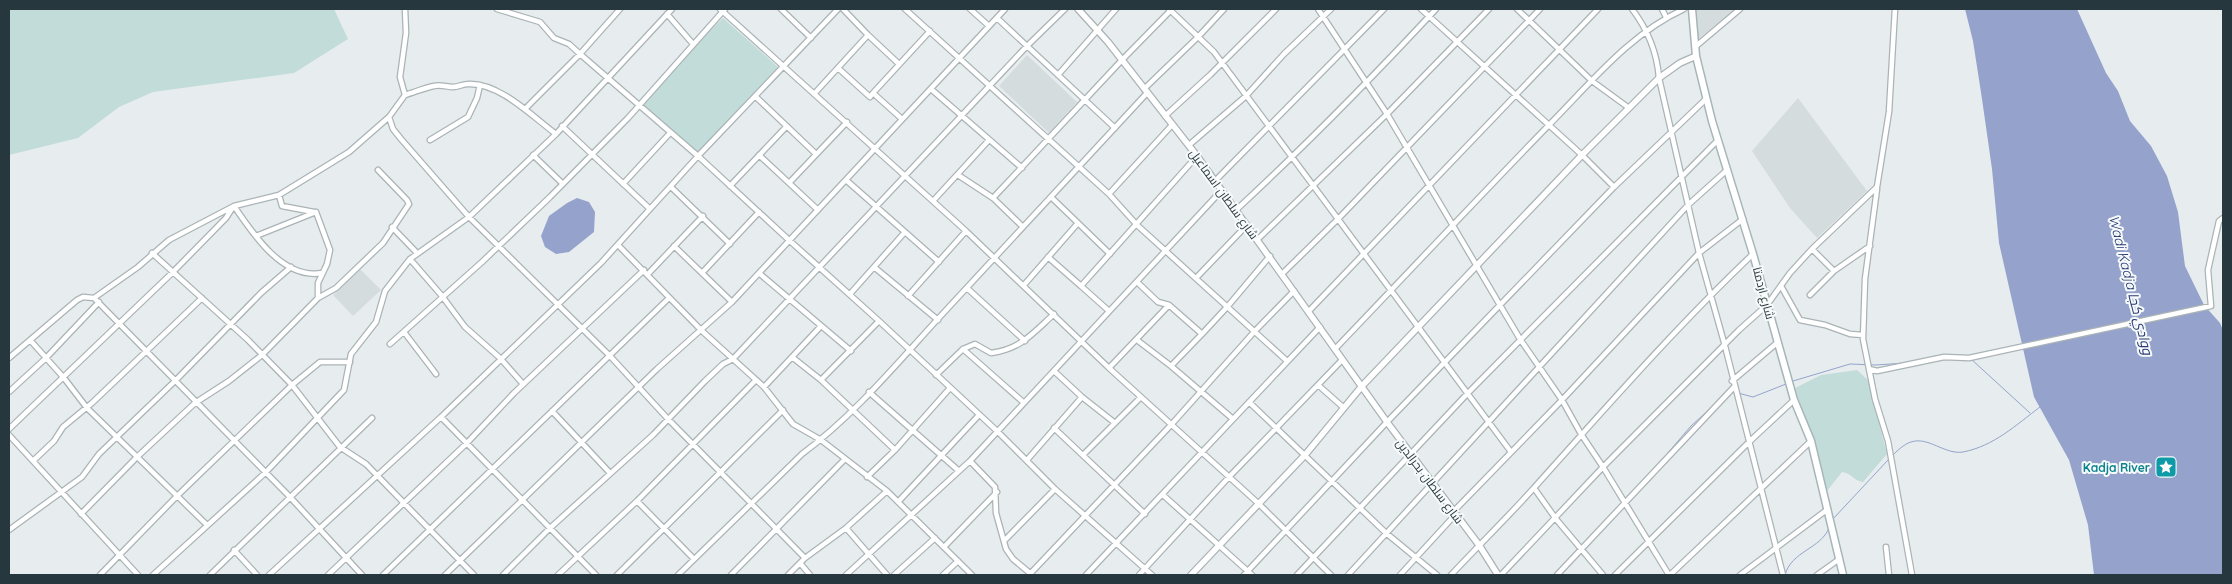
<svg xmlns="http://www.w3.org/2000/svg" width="2232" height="584" font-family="Quicksand,Cairo,sans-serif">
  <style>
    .built { fill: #d5dcde }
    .green { fill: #c2dcd9 }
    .water { fill: #95a3cc }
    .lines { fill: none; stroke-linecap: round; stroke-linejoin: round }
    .stream { stroke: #95a3cc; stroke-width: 1 }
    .minor-casing { stroke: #aab3b6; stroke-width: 7 }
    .tertiary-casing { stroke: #aab3b6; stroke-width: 8 }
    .secondary-casing { stroke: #a6b5b8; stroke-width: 9 }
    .minor { stroke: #fff; stroke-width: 4.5 }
    .tertiary { stroke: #fff; stroke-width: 5.5 }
    .secondary { stroke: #fff; stroke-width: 6 }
    .labels { text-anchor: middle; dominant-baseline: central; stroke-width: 4; stroke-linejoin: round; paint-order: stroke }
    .street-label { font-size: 12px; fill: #27373e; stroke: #f7fafa }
    .culture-label { font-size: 12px; font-weight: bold; fill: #0d838f; stroke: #f7fafa; text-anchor: end }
    .water-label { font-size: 14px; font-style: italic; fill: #273a75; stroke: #f7fafa }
  </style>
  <rect width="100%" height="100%" fill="#e7edee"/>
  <path class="built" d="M1694,9H1735L1698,39Z
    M1027,55L1077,102L1049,133L999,86Z
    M1798,98L1867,191L1817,238L1790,208L1752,151Z
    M360,269L381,290L353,316L333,295Z"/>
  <path class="green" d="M9,9H334L348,39L294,73L153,92L119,107L78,138L9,155Z
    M723,18L779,68L698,152L642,105L692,48Z
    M1857,370L1868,380L1887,454L1863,482C1854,481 1851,473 1842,472L1827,491L1795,388L1821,375Z"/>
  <path class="water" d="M1965,9H2077L2106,73L2118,91L2130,121L2151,146L2167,176L2178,212L2185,266L2204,305L2220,323L2223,330V575H2094L2088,525L2069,460L2034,397L1999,243L1992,169L1982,99L1973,41Z
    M577,198L589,202L595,212L594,232L569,252L556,254L545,247L541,236L549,216L567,203Z"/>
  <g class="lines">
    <path class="stream" d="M1971,359L2030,413
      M1939,360L1950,359
      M1793,381L1850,364L1876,365L1905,363
      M1738,393L1753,397L1786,384
      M1892,456C1897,451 1904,444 1911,442C1928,436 1945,455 1963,452C1994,446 2016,425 2040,407
      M1660,462L1691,426L1714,405
      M1832,520L1889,459
      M1785,575C1791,551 1821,549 1829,528"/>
    <g class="minor-casing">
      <path id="minor" d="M405,9L406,33L400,77L405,95
        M497,9L540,22L554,38L569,44L580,54L698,156L790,241L879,321L997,431L1055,489L1152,575
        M720,9L966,231L1109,368L1259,504L1331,575
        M781,9L811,38
        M843,9L868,35L899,64
        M905,9L1109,194L1137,225L1287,361
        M970,9L989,26
        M1169,9L1214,52L1511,452
        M1318,9L1387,114L1520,339L1562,400L1581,434L1603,467L1669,575
        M1421,9L1582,155L1614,187
        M1517,9L1592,81L1629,108
        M1632,9C1648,30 1657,52 1659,78L1699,253L1725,346L1783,575
        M1662,9L1666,17
        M667,14L693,44
        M997,18L1115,128
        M1695,47L1740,9
        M838,68L870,97L873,93L902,119
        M1058,75L1116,9
        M931,89L1022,168
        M1144,89L1198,37L1224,9
        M873,93L930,31
        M814,94L868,35
        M755,96L816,154
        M526,108L580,54L620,9
        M1165,116L1210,75L1276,9
        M389,117L393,129L401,139L469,217L610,356L668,419L805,558
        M562,126L650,209
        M430,140L468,117L477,98L480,85
        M1189,145L1246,96L1284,54L1331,9
        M533,155L563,184
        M759,155L818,210
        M958,175L993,198L1023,227
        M846,180L939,262
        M1215,181L1384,9
        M789,183L847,122
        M623,184L670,133
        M730,186L786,127
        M671,187L730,244
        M1877,189L1865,279L1863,339L1875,399L1888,441L1912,575
        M1109,194L1172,125
        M279,195L282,206L314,212
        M993,198L1122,60L1171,10
        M933,201L989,140
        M234,206C253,234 283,280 322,273
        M1236,210C1305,146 1372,78 1436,9
        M1078,223L1110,254
        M392,227L417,253
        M256,236L316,212
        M1258,239L1387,114L1489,9
        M618,245L702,331L764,387L793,424L821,440L887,491L972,575
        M674,246L732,302
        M1812,249L1834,271L1870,246
        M152,253L248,340L292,385L340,447L366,464L474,575
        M1048,257L1081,286
        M410,259L442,296L465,327L500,358L523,384
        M874,267L938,320
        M702,273L759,212
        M648,274L703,216
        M760,274L851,351
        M1282,274L1339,218L1540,9
        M1197,277L1247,225
        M1137,282L1158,302L1169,305L1202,334L1171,366L1233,419
        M1024,285L1078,223L1051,197
        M1781,286L1800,320L1825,325L1850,334L1863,335
        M968,289L1025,341
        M850,294L905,232
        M1810,295L1834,271
        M908,296L966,231
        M94,298L138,267L169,240L234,206L279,195L349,152L389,117L405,95C415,92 424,88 434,86C440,84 447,87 453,87C458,87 463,84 468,84C499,82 533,117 556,134
        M318,298L336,288L383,243L409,204L407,200L378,170
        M1109,311L1081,286L1197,156
        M1309,311L1598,9
        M404,332L436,374
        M1202,334L1228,306L1270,256
        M30,340L64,378L87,408L207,525
        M1137,340L1171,366
        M390,344L482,262L550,197L628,118L725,9
        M963,349L1023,402
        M1335,349C1406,275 1476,200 1547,127C1589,85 1629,34 1684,9
        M792,357L821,380L895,450
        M9,358L77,300L83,297L94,298L289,496L362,575
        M1109,368L1169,305
        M1869,369L1877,371L1944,357L1969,358L2211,306L2208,270L2219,221L2223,218
        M1054,371L1082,397L1115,423
        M936,375L963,349L975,344L991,353C1021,349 1033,333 1054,314
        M821,380L879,321
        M1732,381L1778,342
        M1318,385L1344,408
        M764,387L821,326
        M9,392L46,358L99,302
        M869,392L959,471L970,461L995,487L996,513L1006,549L1013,559L1031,574
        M1249,402L1386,533L1437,575
        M552,411L610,473
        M441,417L596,575
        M1054,428L1145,514
        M9,429L172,273L226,218L233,207
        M9,435L138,575
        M1083,455L1141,397
        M1027,460L1082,397
        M33,461L54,441L63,427L92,403L202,298
        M970,461L1222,190
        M867,477L895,450L950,388
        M1534,488L1556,519L1603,575
        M1163,495L1252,575
        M637,501L694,559
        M898,502L979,415
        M1453,512L1562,400L1699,253L1743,219
        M81,514L137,457L195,403L229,381L262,355L318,298V283L327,264L330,250L316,212
        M846,528L887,575
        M9,530L82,477L99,454L176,380L261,293L291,267
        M1004,541L1055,489
        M944,547L997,492
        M1886,547L1889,575
        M234,550L257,575
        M800,563L810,575
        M100,575L177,496L292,385L320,362H350
        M153,575L265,473L344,390L351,354L376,322L385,291L410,259L469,217L556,134L672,9
        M210,575L372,418
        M269,575L441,417L601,263L698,156L838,9
        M328,575L467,443L514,393L644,270
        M383,575L669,298
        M445,575L657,369L732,302L1005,9
        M503,575L549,529L653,435L705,381L723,364L733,359L1027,46L1065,9
        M558,575L637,501L756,380
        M617,575L783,410
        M678,575L802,454C852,417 894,367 936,321C1007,245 1077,169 1147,93
        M731,575L844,460
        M788,575L805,558L846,528L887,491
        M846,575L959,471
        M894,575L935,538
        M943,575L958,561
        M1029,575L1171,425L1254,332L1294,291
        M1086,575L1320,327
        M1139,575L1229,477L1342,360
        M1244,575L1387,422L1614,187L1706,99
        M1297,575L1467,394L1717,141
        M1348,575L1688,205L1727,170
        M1400,575L1455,515
        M1451,575C1478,546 1506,519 1532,490C1604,410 1675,328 1753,254
        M1501,575L1603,467L1739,330L1767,305L1790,273L1812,249L1877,187L1889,112L1895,9
        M1557,575L1734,387
        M1615,575L1749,442L1794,400
        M1670,575L1811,441
        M1740,575L1828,509
        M1817,575L1838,560"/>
    </g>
    <g class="tertiary-casing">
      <path id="tertiary" d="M1078,9L1108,42L1197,156L1387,422L1479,545L1498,575
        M1191,575L1305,455L1362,386L1582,155L1659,78L1680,63L1696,56"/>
    </g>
    <g class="secondary-casing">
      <path id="secondary" d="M1692,9L1696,56L1712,121L1753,254L1794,400L1811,441L1843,575"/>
    </g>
    <use href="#minor" class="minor"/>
    <use href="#tertiary" class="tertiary"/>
    <use href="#secondary" class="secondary"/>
  </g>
  <defs>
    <g id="sight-square" transform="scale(1.125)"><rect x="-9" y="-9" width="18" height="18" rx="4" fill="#0f9aa8" stroke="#f7fafa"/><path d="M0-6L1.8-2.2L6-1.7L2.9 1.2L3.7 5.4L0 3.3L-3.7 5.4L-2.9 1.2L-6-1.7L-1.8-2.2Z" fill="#fff"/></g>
  </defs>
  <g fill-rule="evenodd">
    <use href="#sight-square" x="2166" y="467"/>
  </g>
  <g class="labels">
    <g class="street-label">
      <text transform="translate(1224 194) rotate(54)">شارع سلطان اسماعيل</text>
      <text transform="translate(1764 293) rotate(75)">شارع اردمتا</text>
      <text transform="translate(1430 481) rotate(53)">شارع سلطان بحرالدين</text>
    </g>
    <g class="culture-label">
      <text x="2150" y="467">Kadja River</text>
    </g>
    <g class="water-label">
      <text transform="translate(2131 285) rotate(76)">Wadi Kadja ووادي كجا</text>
    </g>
  </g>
  <rect width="2232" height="584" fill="none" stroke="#27373e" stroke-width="20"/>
</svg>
